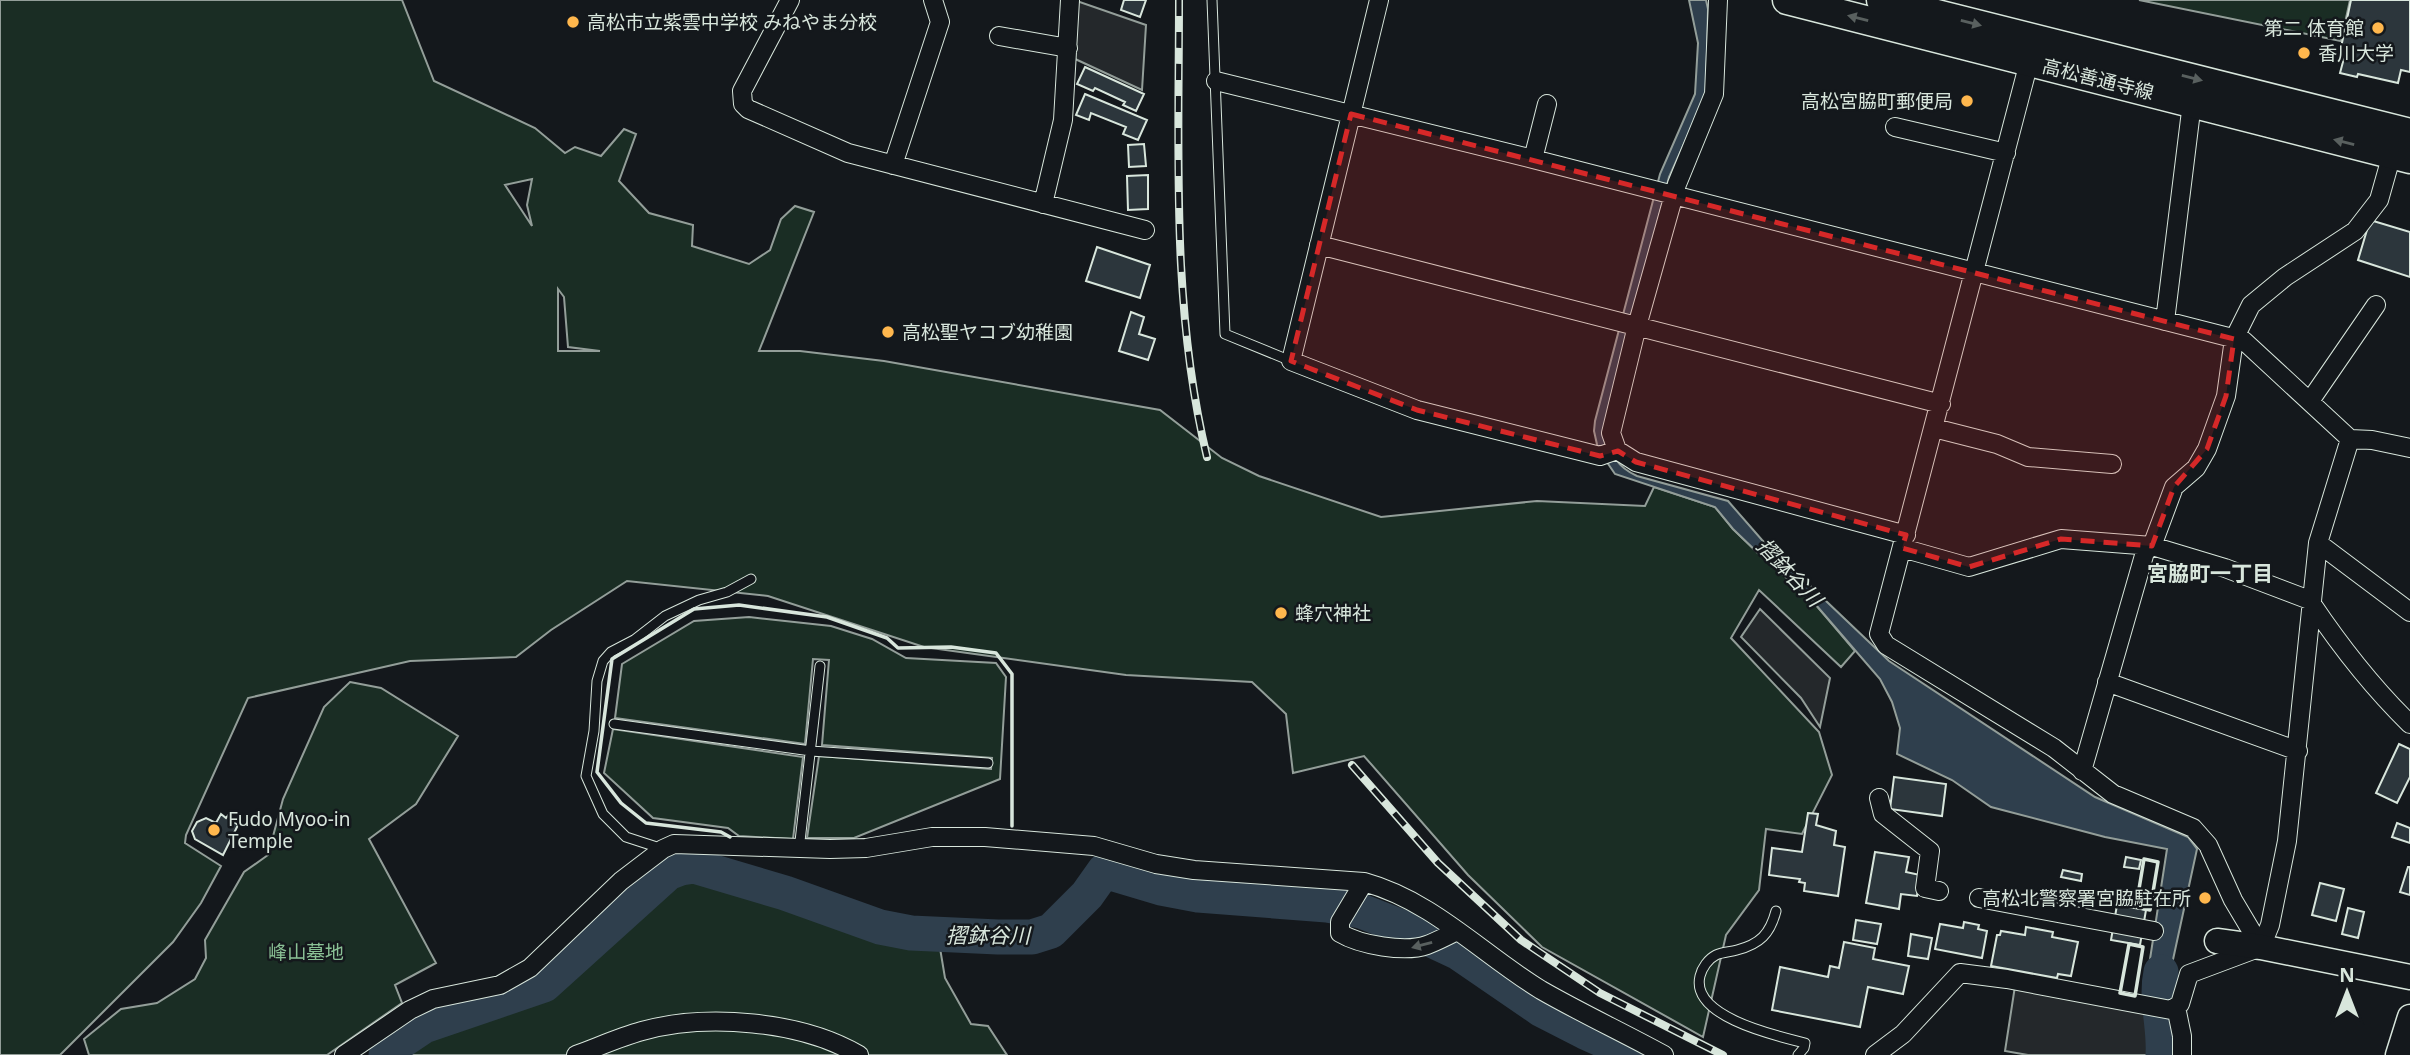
<svg xmlns="http://www.w3.org/2000/svg" width="2410" height="1055" font-family="'Noto Sans','Noto Sans JP',sans-serif">
  <style>
    .green { fill: #1a2d24; stroke: #939e99; stroke-width: 2; fill-rule: evenodd }
    .parking { fill: #24282b; stroke: #939e99; stroke-width: 2 }
    .water { fill: #2f3f4d; stroke: #939e99; stroke-width: 2 }
    .lines { fill: none; stroke-linecap: round; stroke-linejoin: round }
    .river { stroke: #2f3f4d; stroke-width: 35 }
    .building { fill: #2c363c; stroke: #d8e6dc; stroke-width: 2 }
    .lane-casing { stroke: #d8e6dc; stroke-width: 11 }
    .street-casing { stroke: #d8e6dc; stroke-width: 20 }
    .secondary-casing { stroke: #d8e6dc; stroke-width: 27 }
    .primary-casing { stroke: #d8e6dc; stroke-width: 31 }
    .lane { stroke: #14181c; stroke-width: 9 }
    .street { stroke: #14181c; stroke-width: 18 }
    .secondary { stroke: #14181c; stroke-width: 24 }
    .primary { stroke: #14181c; stroke-width: 28 }
    .rail-casing { stroke: #d8e6dc; stroke-width: 8 }
    .rail { stroke: #14181c; stroke-width: 5; stroke-dasharray: 16; stroke-linecap: butt }
    .wall { stroke: #d8e6dc; stroke-width: 3.5 }
    .oneway { fill: #59605f }
    .marked { fill: #d62828; fill-opacity: 0.2; stroke: #d62828; stroke-width: 5; stroke-dasharray: 14 9; stroke-linejoin: round }
    .poi-dot { fill: #ffb74d; stroke: #14181c; stroke-width: 2.5 }
    .labels { text-anchor: middle; dominant-baseline: central; stroke-width: 5; stroke-linejoin: round; paint-order: stroke }
    .poi-label { font-size: 19px; fill: #d8e6dc; stroke: #14181c; text-anchor: start }
    .street-label { font-size: 19px; fill: #d8e6dc; stroke: #14181c }
    .park-label { font-size: 19px; fill: #8ac095; stroke: #14181c }
    .water-label { font-size: 21px; font-style: italic; fill: #d8e6dc; stroke: #14181c }
    .neighbourhood-label { font-size: 21px; font-weight: bold; fill: #d8e6dc; stroke: #14181c }
  </style>
  <rect width="100%" height="100%" fill="#14181c"/>
  <path class="green" d="M0,0H402L434,81L535,128L565,153L575,147L601,156L624,129L636,134L619,181L649,213L693,225L692,246L749,264L770,250L781,219L795,206L814,212L759,351H800L884,361L1160,410L1222,458L1259,476L1381,517L1537,501L1645,506L1654,487L1715,507L1733,529L1759,554L1810,598L1855,651L1841,667L1759,590L1731,638L1819,732L1832,775L1802,834L1766,829L1759,890L1726,935L1703,1037L1542,947L1468,875L1364,756L1293,773L1286,714L1252,682L1126,675L924,647L768,596L627,581L551,630L516,657L410,661L248,698L186,835L185,843L221,866L201,903L173,942L60,1055H0ZM532,179L527,205L532,226L505,185ZM558,289L564,297L568,347L600,351H558Z
    M2139,0H2350L2341,41Z
    M749,617L831,626L872,639L906,658L996,663L1006,677L1000,779L854,838H807L819,756L991,769L992,758L822,745L829,660L813,659L805,744L615,718L622,664L694,621Z
    M350,682L381,688L458,736L416,804L369,839L436,963L395,985L402,1003L327,1055H89L84,1039L121,1009L157,1003L195,979L206,958L205,940L244,872L268,855L283,799L324,707Z
    M613,729L803,757L793,839L739,836L728,828L653,818L604,773Z
    M701,859L895,922L940,948L945,978L971,1024L988,1026L1007,1055H371L422,1016L492,1001L542,982L635,888L678,863Z"/>
  <path class="parking" d="M1074,0L1146,25L1142,90L1073,58Z
    M1760,609L1830,678L1820,727L1801,698L1741,637Z
    M2015,986L2156,1009L2149,1055H2028L2005,1051Z"/>
  <path class="water" d="M1689,0H1706L1708,9L1706,95L1669,177L1605,427C1612,452 1612,464 1637,476L1728,501L1762,540L1889,661L2095,797L2188,837L2197,849L2164,1001L2144,998L2167,849L2105,837L1991,807L1952,780L1897,754L1900,728L1892,702L1880,679L1810,598L1759,554L1733,529L1715,507L1615,474L1598,449L1594,431L1595,421L1660,174L1695,94L1698,43Z"/>
  <g class="lines">
    <path class="river" d="M2161,972C2155,1000 2165,1027 2163,1055
      M386,1055L394,1046L424,1026L544,985L668,873L681,868L694,866L785,893L880,927L911,933L998,937H1032L1051,931L1087,895L1104,871L1161,888L1198,895L1327,905L1361,911L1412,931L1459,953L1542,1010L1585,1032L1636,1055"/>
  </g>
  <path class="building" d="M1124,0H1146L1140,17L1121,10Z
    M2351,0H2410V72L2401,70L2398,83L2358,74L2357,77L2340,73L2344,58L2339,57Z
    M1085,67L1144,94L1136,111L1123,105L1125,102L1095,88L1093,91L1077,84Z
    M1085,94L1147,120L1138,140L1123,134L1126,127L1091,113L1089,120L1076,115Z
    M1144,144L1146,166L1129,167L1128,145Z
    M1148,175V209L1128,210L1127,176Z
    M2370,220L2410,232V277L2358,260Z
    M1097,247L1150,265L1140,298L1086,281Z
    M1131,312L1144,317L1139,334L1155,339L1148,360L1119,351Z
    M2399,744L2410,749V777L2397,803L2376,793Z
    M1894,777L1946,784L1942,816L1890,809Z
    M1808,813L1818,814L1816,825L1836,831L1834,845L1845,847L1838,896L1804,891L1805,883L1799,882L1800,879L1769,875L1772,848L1802,852Z
    M221,814L226,818L229,814L236,818L234,822L238,825L223,855L195,839L192,831L197,822L206,818L216,823Z
    M2397,823L2410,828V843L2392,837Z
    M1875,852L1909,857L1906,872L1920,875L1917,896L1901,894L1899,909L1866,903Z
    M2126,857L2141,860L2139,869L2124,867Z
    M2408,867H2410V895L2400,892Z
    M2063,870L2082,874L2081,881L2061,877Z
    M2320,883L2344,889L2336,921L2312,915Z
    M2117,905L2146,910L2140,945L2111,940Z
    M2348,908L2364,912L2358,938L2342,934Z
    M1856,920L1881,924L1877,944L1853,940Z
    M1964,922L1979,925L1978,929L1987,931L1982,958L1935,949L1940,924L1963,928Z
    M2026,927L2053,932L2052,937L2078,942L2071,976L2058,974L2057,978L1991,966L1997,935H2000L2001,931L2025,935Z
    M1911,934L1932,938L1928,959L1908,956Z
    M1844,942L1875,948L1873,959L1909,966L1903,994L1868,987L1860,1027L1772,1010L1780,967L1828,977L1830,966L1839,968Z"/>
  <g class="lines">
    <g class="lane-casing">
      <path id="lane" d="M1212,0L1225,334L1291,361
        M614,724L811,751L988,763
        M663,849L626,837L603,814L586,776L594,731L597,681L603,661L611,652L634,640L665,616L699,600L727,592L751,579
        M799,850L820,666
        M1776,911C1770,934 1760,944 1737,950C1730,952 1722,952 1716,955C1708,959 1702,968 1700,976C1690,1017 1777,1036 1805,1043L1804,1048L1798,1055"/>
    </g>
    <g class="street-casing">
      <path id="street" d="M790,0L742,91L743,104L748,109L848,153L1145,230
        M1379,0L1291,361L1417,410L1600,456L1617,450
        M1718,0L1714,94L1677,184L1637,326L1611,433L1617,450L1636,462L1906,535
        M999,36L1068,48
        M2029,62L1879,634L1886,645L2054,748L2113,794L2193,828L2208,845L2233,900L2261,947
        M1216,81L1533,159L2244,341L2350,439L2372,440L2410,448
        M1895,127L2006,153
        M1533,159L1547,104
        M893,165L940,22L933,0
        M1043,204L1063,120L1070,0
        M1319,245L1941,404
        M2165,321L2192,103
        M2310,401L2376,305
        M1934,428L1997,444L2028,457L2112,464
        M2318,543L2410,612
        M1902,548L1969,567L2061,539L2152,546L2225,568L2312,601
        M2312,604C2341,647 2372,687 2410,724
        M2107,682L2298,751
        M2082,771L2145,552L2152,546L2174,487L2196,468L2207,449L2226,396L2234,339L2251,305L2285,277L2355,231L2379,200L2392,154
        M1879,798L1883,814L1930,851L1925,888L1939,891
        M1364,882L1340,922V933C1360,945 1405,953 1427,945C1438,941 1448,935 1458,931
        M1979,898L2154,931
        M2176,1007L2182,1036V1055
        M344,1055L410,1010L433,999L500,985L530,968L621,881L663,849L674,844L830,849L866,848L932,837H985L1094,846L1156,864L1194,870L1364,882C1433,901 1482,954 1541,990C1581,1013 1624,1033 1664,1055
        M576,1055C598,1047 620,1037 642,1031C707,1013 801,1021 859,1055
        M1875,1055L1903,1034L1960,973L2007,979L2171,1010L2180,1004L2189,974L2261,947L2270,925L2287,841L2318,543L2350,439"/>
    </g>
    <g class="secondary-casing">
      <path id="secondary" d="M2217,941L2261,947L2410,977
        M2398,1055L2410,1017"/>
    </g>
    <g class="primary-casing">
      <path id="primary" d="M1787,0L2410,159
        M1881,0L2410,133"/>
    </g>
    <use href="#lane" class="lane"/>
    <use href="#street" class="street"/>
    <use href="#secondary" class="secondary"/>
    <use href="#primary" class="primary"/>
    <g class="rail-casing">
      <path id="rail" d="M1179,0C1179,152 1171,308 1207,457
        M1352,765L1438,863L1521,940L1600,993L1723,1055"/>
    </g>
    <use href="#rail" class="rail"/>
    <path class="wall" d="M730,837L721,832L646,823L621,803L597,772L612,659L694,609L739,605L827,617L887,638L898,648L951,647L996,653L1012,674V826
      M2144,859L2158,862L2150,910L2136,907Z
      M2129,944L2143,947L2135,996L2120,993Z"/>
  </g>
  <defs><path id="oneway-solid" d="M-6-.8H1V-3.2L6.5 0L1 3.2V.8H-6Z" transform="scale(1.75)"/></defs>
  <g class="oneway">
    <use href="#oneway-solid" transform="translate(1858 18) rotate(-166)"/>
    <use href="#oneway-solid" transform="translate(1971 23) rotate(14)"/>
    <use href="#oneway-solid" transform="translate(2192 78) rotate(14)"/>
    <use href="#oneway-solid" transform="translate(2344 142) rotate(-166)"/>
    <use href="#oneway-solid" transform="translate(1422 945) rotate(165)"/>
  </g>
  <path class="marked" d="M1351,114L2234,339L2226,396L2207,449L2174,487L2152,546L2061,539L1969,567L1902,548L1906,535L1636,462L1618,451L1600,456L1417,410L1291,361Z"/>
  <g class="poi-dot">
    <circle cx="573" cy="22" r="7"/>
    <circle cx="2378" cy="28" r="7"/>
    <circle cx="2304" cy="53" r="7"/>
    <circle cx="1967" cy="101" r="7"/>
    <circle cx="888" cy="332" r="7"/>
    <circle cx="1281" cy="613" r="7"/>
    <circle cx="214" cy="830" r="7"/>
    <circle cx="2205" cy="898" r="7"/>
  </g>
  <g class="labels">
    <g class="poi-label">
      <text x="587" y="22">高松市立紫雲中学校 みねやま分校</text>
      <text x="2364" y="28" text-anchor="end">第二 体育館</text>
      <text x="2318" y="53">香川大学</text>
      <text x="1953" y="101" text-anchor="end">高松宮脇町郵便局</text>
      <text x="902" y="332">高松聖ヤコブ幼稚園</text>
      <text x="1295" y="613">蜂穴神社</text>
      <text x="228" y="819">Fudo Myoo-in<tspan x="228" dy="22">Temple</tspan></text>
      <text x="2191" y="898" text-anchor="end">高松北警察署宮脇駐在所</text>
    </g>
    <g class="street-label">
      <text transform="translate(2098 79) rotate(14)">高松善通寺線</text>
    </g>
    <g class="park-label">
      <text x="306" y="952">峰山墓地</text>
    </g>
    <g class="water-label">
      <text transform="translate(1790 572) rotate(47)">摺鉢谷川</text>
      <text x="988" y="935">摺鉢谷川</text>
    </g>
    <g class="neighbourhood-label">
      <text x="2210" y="573">宮脇町一丁目</text>
    </g>
  </g>
  <g transform="translate(2347 992)" stroke="#14181c" stroke-width="5" paint-order="stroke">
  <path d="M0-5L12 26L0 18L-12 26Z" fill="#d8e6dc"/>
  <text y="-10" font-size="19" font-weight="bold" text-anchor="middle" fill="#d8e6dc">N</text>
  </g>
</svg>
